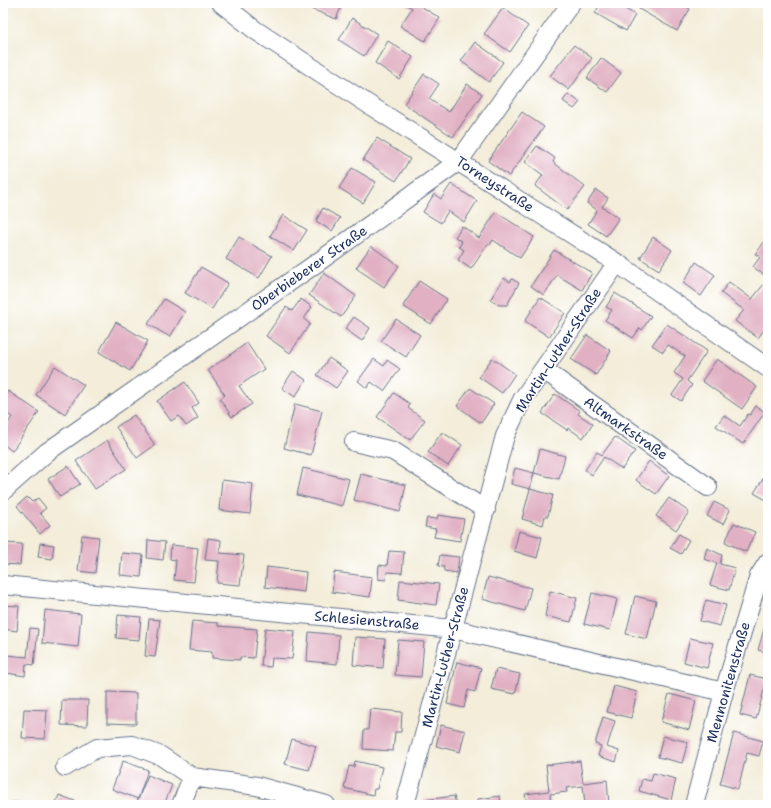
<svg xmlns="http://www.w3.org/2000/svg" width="771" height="808" font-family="'Shantell Sans',sans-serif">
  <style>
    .building { fill: #e1b0c3 }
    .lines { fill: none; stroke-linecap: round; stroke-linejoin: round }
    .minor-casing { stroke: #677289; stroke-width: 20 }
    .minor { stroke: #fff; stroke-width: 18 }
    .labels { text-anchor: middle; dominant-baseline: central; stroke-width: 3; stroke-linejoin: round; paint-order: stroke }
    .street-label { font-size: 14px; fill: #1b2f5e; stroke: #fff }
  </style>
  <rect width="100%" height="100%" fill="#fff"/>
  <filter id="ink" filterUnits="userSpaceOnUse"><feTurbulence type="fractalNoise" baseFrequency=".025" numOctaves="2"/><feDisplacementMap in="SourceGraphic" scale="8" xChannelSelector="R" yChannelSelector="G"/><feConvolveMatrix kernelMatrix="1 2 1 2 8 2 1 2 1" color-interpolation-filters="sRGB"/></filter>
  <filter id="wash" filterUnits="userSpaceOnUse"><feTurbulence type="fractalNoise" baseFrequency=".012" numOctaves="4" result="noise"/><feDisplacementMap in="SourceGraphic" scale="16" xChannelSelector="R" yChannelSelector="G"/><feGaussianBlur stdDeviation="0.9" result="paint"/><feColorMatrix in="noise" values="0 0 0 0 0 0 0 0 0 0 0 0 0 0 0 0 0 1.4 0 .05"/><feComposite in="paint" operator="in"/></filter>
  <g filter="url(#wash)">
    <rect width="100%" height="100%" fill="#f3edd9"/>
    <g id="blocks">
      <path class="building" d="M313,3H343L336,19L311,9Z
        M403,3H425L422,7L440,18L425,41L400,26L412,8Z
        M601,3H627L624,8L635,15L626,31L595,13Z
        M642,3H680L690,9L677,31L639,9Z
        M503,8L528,26L510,52L484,34Z
        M352,18L377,34L364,56L339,40Z
        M388,41L413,57L399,79L375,63Z
        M475,42L503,62L489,82L461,61Z
        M574,45L592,58L569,90L550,76Z
        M601,58L621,73L607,92L587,78Z
        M424,74L439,84L429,99L449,112L467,84L482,94L453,137L404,104Z
        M568,94L580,102L574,109L563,101Z
        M522,112L544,127L509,176L488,161Z
        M377,138L410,159L396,181L363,160Z
        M537,146L555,158L553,162L585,187L567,210L535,186L543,175L525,162Z
        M352,168L376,182L363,203L339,188Z
        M451,184L477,201L464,222L448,211L441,223L423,212L434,194L441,199Z
        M596,190L608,198L602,207L619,218L606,236L588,224L597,210L587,203Z
        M323,208L340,218L332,231L316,221Z
        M496,212L534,237L520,258L493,240L490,245L488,244L471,269L458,260L464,250L459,247L462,242L455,237L462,226L479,238Z
        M283,215L307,230L294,251L270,236Z
        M239,237L272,256L259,278L226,259Z
        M653,237L672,250L659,270L640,258Z
        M765,241L768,244V269L764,275L753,267L760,257L755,254Z
        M371,246L399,266L384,287L356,268Z
        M554,250L592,273L582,290L557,275L544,295L531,286Z
        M696,262L715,275L701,296L683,283Z
        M201,267L228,283L212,309L185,293Z
        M324,273L356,296L341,317L309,295Z
        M504,278L510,282L512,279L519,283L507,305H499L490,300Z
        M768,279V325L758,338L735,321L744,310L721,293L729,282L752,299Z
        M419,281L447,299L431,324L403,306Z
        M615,293L651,316L642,330L640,328L633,338L605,320L612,310L606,307Z
        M540,297L565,313L549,337L525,321Z
        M164,299L185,312L170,337L148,324Z
        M301,299L312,307L304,319L310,324L290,353L266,336L286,307L292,311Z
        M354,317L370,328L362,341L345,329Z
        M396,319L420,335L406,357L381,341Z
        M116,322L148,341L130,371L99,352Z
        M667,324L707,351L687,381L692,385L681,401L672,395L683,379L674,373L685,356L668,345L663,352L652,345Z
        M587,335L611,351L596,375L571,359Z
        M247,343L264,369L239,386L252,404L232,417L220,399L225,395L208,370Z
        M329,358L348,371L336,388L317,375Z
        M492,358L515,374L502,393L479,377Z
        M374,359L384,366L387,360L400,369L384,391L371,382L367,388L358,381Z
        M717,359L757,387L742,409L702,381Z
        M55,366L84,385L65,414L36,395Z
        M293,371L306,380L295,397L282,388Z
        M185,382L199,403L192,408L198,418L186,426L179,416L171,421L157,401Z
        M470,388L494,404L481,423L457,406Z
        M8,391L39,412L12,451L3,444V431L12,417L3,411V399Z
        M394,393L410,404L408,408L425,420L410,440L377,417Z
        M555,394L580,411L578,414L593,424L583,438L568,428L567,430L542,413Z
        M295,404L322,411L311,455L284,448Z
        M756,406L765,412L743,444L716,426L724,415L740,426L748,414L750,415Z
        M134,415L155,445L137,458L116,427Z
        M442,432L462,445L448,466L428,452Z
        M615,437L635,451L622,469L604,457L592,475L585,470L597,452L602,455Z
        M107,440L126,469L95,489L76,461Z
        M540,449L565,456L559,479L534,473L530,489L553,495L548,516H545L543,525L522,519L530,489L511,484L515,468L534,473Z
        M649,461L669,476L656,494L636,480Z
        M68,466L80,484L60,497L48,479Z
        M303,468L349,479L342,506L297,495Z
        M361,474L406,485L400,512L354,500Z
        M766,474L768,475V501L754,493Z
        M222,480L253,484L250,514L219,510Z
        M27,497L32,502L38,498L46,508L40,513L50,525L40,534L17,506Z
        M669,498L689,512L676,530L656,516Z
        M714,502L730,510L723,524L707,516Z
        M438,515L464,519L460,541L434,537L436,529L425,527L427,518L437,519Z
        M734,523L755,532L746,552L725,542Z
        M519,531L542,537L537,558L514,551Z
        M679,534L689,540L681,554L670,548Z
        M82,535L99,537L95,573L78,571Z
        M208,538L221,540L220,553L244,555L240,585L217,583L219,561L205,560Z
        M148,540L165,542L163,560L147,558Z
        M3,543L22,544L20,565L3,564Z
        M40,543L54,545L52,559L38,557Z
        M171,545L198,548L194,582L174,580L176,560L170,559Z
        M707,548L722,555L720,564L735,568L729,590L710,585L717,563L704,559Z
        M389,551L404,552L402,573L387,572L386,580L378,579L379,565L387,566Z
        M122,553L143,555L141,577L120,575Z
        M440,555L459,557L457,573L444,571V567L438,566Z
        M267,567L306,572L304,592L265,587Z
        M334,572L372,577L370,597L332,592Z
        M488,577L531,588L525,611L482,599Z
        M400,580L439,584L436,605L398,600Z
        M550,591L577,598L571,622L545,616Z
        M592,593L617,599L610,630L584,624Z
        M635,596L656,601L647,639L626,634Z
        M706,600L726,605L720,626L700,621Z
        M3,605L19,606L17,631L3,629Z
        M45,610L81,614L78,647L42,643Z
        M118,615L141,617L139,640L116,638Z
        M768,615V653L758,650Z
        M149,619L160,620L155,657L145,656Z
        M192,621L218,623V626L257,629L254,658L240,657V660L212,658V652L189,650Z
        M30,628L38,629L34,665L26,664L25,676L6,673L7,655L27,657Z
        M265,628L295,631L292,659L272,658L271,667L261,666Z
        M309,632L339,635L337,664L307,661Z
        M355,637L385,639L383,668L353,665Z
        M690,638L713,643L707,668L684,662Z
        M398,640L424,642L421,677L395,675Z
        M457,662L481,668L475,692L468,690L464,708L447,704Z
        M496,669L520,674L515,694L491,689Z
        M750,675L767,679L756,719L740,715Z
        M614,686L637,692L631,718L607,712Z
        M107,692L136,693V724L107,723Z
        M669,694L696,701L689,730L661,722Z
        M62,700H88L87,726L61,725Z
        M24,709L47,710L45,739L22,738Z
        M370,709L402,712L401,732H395L393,751L363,749L364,730H368Z
        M603,717L615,721L607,747L619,751L616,762L598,756L601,746L595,744Z
        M441,725L465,731L460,752L436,746Z
        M734,733L763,741L759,756L747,753L738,789L720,784Z
        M663,736L688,742L682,763L658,757Z
        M292,739L316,746L309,770L285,764Z
        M123,761L148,770L138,799L112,789Z
        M355,761L382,767L377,789H374L373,795L344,788L349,766L354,767Z
        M580,761L583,783L607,780L609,805H585L583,786L566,788L567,792L550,794L551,805H527L525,794L549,791L546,765Z
        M653,773L676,779L671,800L639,791L642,779L651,781Z
        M148,775L172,785L164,805H145L137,802Z
        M59,795L83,804V805H55Z
        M454,796L456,805H424V800Z
        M500,796L501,805H478V799Z
        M12,802L37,804V805H11Z"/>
    </g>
  </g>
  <g filter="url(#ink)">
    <use href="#blocks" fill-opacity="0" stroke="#677289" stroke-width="1"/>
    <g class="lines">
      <g class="minor-casing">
        <path id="minor" d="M221,3L255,30L371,106L617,263L768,368
          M544,370L708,487
          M354,442L393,451L486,510
          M3,491L47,452L321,260L459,161L571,3
          M3,585L453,629L724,692
          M65,767L97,748L132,745L161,756L192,777L257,786L326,805
          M181,805L192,777
          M405,805L505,436L522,400L617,263
          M694,805L724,692L759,576L768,562"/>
      </g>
      <use href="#minor" class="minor"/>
    </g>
  </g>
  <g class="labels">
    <g class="street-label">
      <text transform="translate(495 184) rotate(33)">Torneystraße</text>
      <text transform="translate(309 268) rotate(-35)">Oberbieberer Straße</text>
      <text transform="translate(558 350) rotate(-57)">Martin-Luther-Straße</text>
      <text transform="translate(626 428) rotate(35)">Altmarkstraße</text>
      <text transform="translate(367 620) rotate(5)">Schlesienstraße</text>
      <text transform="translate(445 657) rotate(-75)">Martin-Luther-Straße</text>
      <text transform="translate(728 682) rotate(-74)">Mennonitenstraße</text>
    </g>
  </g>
  <rect width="771" height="808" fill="none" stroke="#fff" stroke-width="16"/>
</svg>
